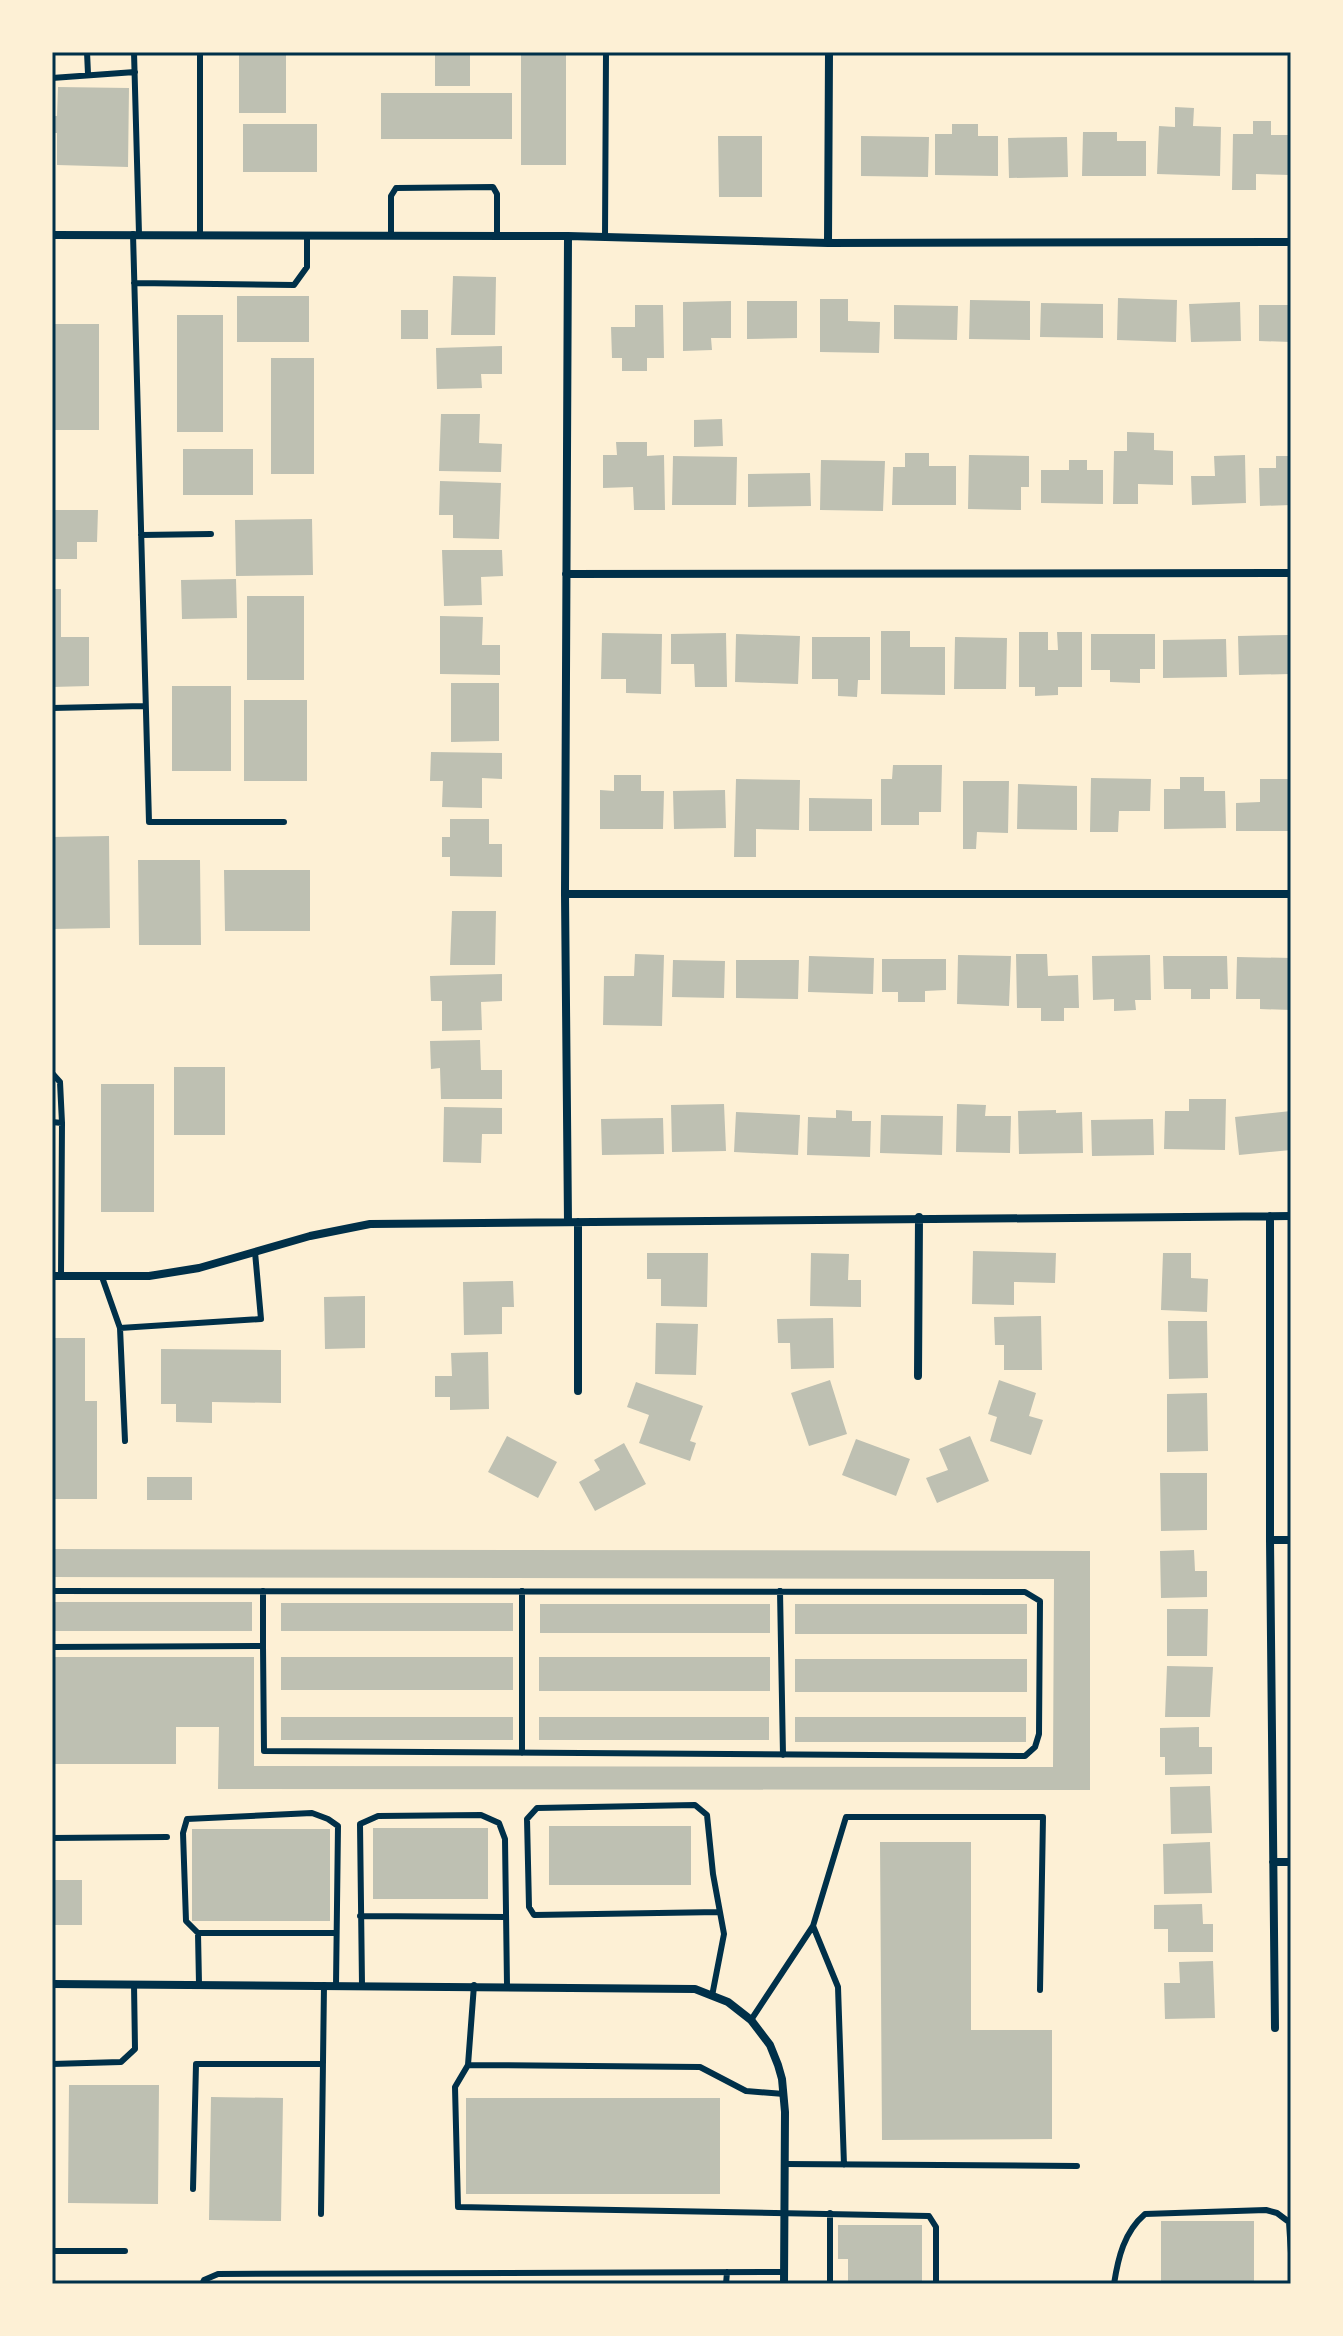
<svg xmlns="http://www.w3.org/2000/svg" width="1343" height="2336" font-family="'Asap Condensed',sans-serif">
  <style>
    .building { fill: #bec0b2 }
    .lines { fill: none; stroke-linecap: round; stroke-linejoin: round }
    .service { stroke: #003049; stroke-width: 6 }
    .minor { stroke: #003049; stroke-width: 8 }
    .neatline { fill: none; stroke: #003049; stroke-width: 3 }
  </style>
  <rect width="100%" height="100%" fill="#fdf0d5"/>
  <path class="building" d="M239,52H286V113H239Z
    M435,52H470V86H435Z
    M521,52H566V165H521Z
    M58,87L129,88L128,167L57,165V133H52V116H57Z
    M381,93H512V139H381Z
    M1175,107L1194,108L1193,126L1221,127L1220,176L1157,174L1159,126L1175,127Z
    M1253,121H1271V135H1291V175L1256,174V190H1232L1233,134H1253Z
    M243,124H317V172H243Z
    M952,124H978V136H998V176L935,175V134H952Z
    M1083,132H1117V141H1146V176H1082Z
    M718,136H762V197H719Z
    M861,136L929,137L928,177L861,176Z
    M1067,137L1068,177L1009,178L1008,138Z
    M453,276L496,277L495,335H451Z
    M237,296H309V342H237Z
    M1118,298L1177,300L1176,342L1117,340Z
    M820,299H848V321L880,322L879,353L820,352Z
    M970,300L1030,301V340L969,339Z
    M731,301V338H711L712,350L683,351V302Z
    M747,301H797V338L747,339Z
    M1240,302L1241,341L1191,342L1189,304Z
    M1041,303L1103,304V338L1040,337Z
    M635,305H663L664,358H647V371H622V358H612L611,327H635Z
    M894,305L958,306L957,340L894,339Z
    M1259,305H1291V342L1259,341Z
    M401,310H428V339H401Z
    M177,315H223V432H177Z
    M52,324H99V430H52Z
    M502,346V374H481L482,388L437,389L436,348Z
    M271,358H314V474H271Z
    M441,414H480L479,443L502,444L501,472L439,471Z
    M722,419L723,446L694,447V420Z
    M1127,432L1154,433V450L1173,451V485L1138,484V504H1113L1114,451H1127Z
    M616,442H647V456L664,455L665,510H634L633,487L603,488V455H617Z
    M183,449H253V495H183Z
    M905,453H929V466H956V505H892L893,467H905Z
    M969,455L1029,456V487H1021V510L968,509Z
    M1245,455L1246,503L1192,505L1191,476H1215L1214,456Z
    M673,456L737,457L736,505H672Z
    M1276,456H1291V505L1260,506L1259,468H1276Z
    M821,460L885,461L883,511L820,510Z
    M1069,460H1087V470H1103V504L1041,503V470H1069Z
    M810,473L811,506L748,507V474Z
    M440,481L501,483L499,539L453,538V515H439Z
    M52,510H98L97,542H77V559H52Z
    M312,519L313,575L236,576L235,520Z
    M442,550H502L503,576L481,577L482,605L444,606Z
    M236,579L237,618L182,619L181,580Z
    M52,589H61V637H89V686L52,687Z
    M247,596H304V680H247Z
    M440,616L483,617L482,645H500V675L440,674Z
    M881,631H910V647H945V695L881,694Z
    M1019,632H1048V650H1058L1057,632H1082V687H1058V695L1035,696V687H1019Z
    M602,633L662,634L661,694L626,693V679H601Z
    M726,633L727,687H695L694,664H671V634Z
    M736,634L800,636L798,684L735,682Z
    M1091,634H1155V669H1140V683L1110,682V670H1091Z
    M1289,635L1290,674L1239,675L1238,636Z
    M812,637H870V680H858L857,697L838,696V679H812Z
    M955,637L1007,638L1006,689H954Z
    M1226,639L1227,677L1163,678V640Z
    M451,683H499V741L451,742Z
    M172,686H231V771H172Z
    M244,700H307V781H244Z
    M431,752L502,753V779L482,778V808L442,807L443,781H430Z
    M893,765H942L941,812H919V825H881V779H892Z
    M614,775H641V791H664L663,829H600V790L614,791Z
    M1180,777H1204V791H1225L1226,828L1164,829V789H1180Z
    M1091,778L1151,779L1150,811H1119L1118,832H1090Z
    M736,779L800,780L799,830L756,829V857H734Z
    M1260,779H1291V831H1236V803L1260,802Z
    M963,781H1009L1008,833L977,832L976,849H963Z
    M1018,784L1077,786V830L1017,829Z
    M725,790L726,828L674,829L673,791Z
    M809,798L872,799V831H809Z
    M450,819H489V844H502V877L450,876V857H442V837H450Z
    M109,836L110,928L52,929V837Z
    M138,860H200L201,945H139Z
    M224,870H310V931H225Z
    M452,911H496L495,965H450Z
    M635,954L664,955L662,1026L603,1025L604,976H634Z
    M1016,954H1047L1048,976L1078,975L1079,1008H1064V1021H1041V1008H1017Z
    M958,955L1011,956L1009,1006L957,1004Z
    M1150,955L1151,1000H1135L1136,1010L1114,1011V999L1093,1000L1092,956Z
    M809,956L874,958L873,994L808,992Z
    M1163,956H1227L1228,989H1210V999H1191V989H1164Z
    M1237,957L1291,958V1010L1260,1009V999H1236Z
    M882,959H946V990L925,991V1002H898V992H882Z
    M673,960L725,961L724,998L672,997Z
    M736,960H799L798,999L736,998Z
    M502,974V1001L481,1002L482,1030L442,1031V1001H431L430,976Z
    M480,1040L481,1070H502V1099H441L440,1068L431,1069L430,1041Z
    M174,1067H225V1135H174Z
    M101,1084H154V1212H101Z
    M1189,1099H1226L1225,1150L1164,1149L1165,1111H1189Z
    M724,1104L726,1151L672,1152L671,1105Z
    M957,1104L986,1105L985,1116H1011L1010,1153L956,1152Z
    M444,1107L502,1108V1134H482L481,1163L443,1162Z
    M836,1110L852,1111V1121H871L870,1157L807,1155L808,1117L836,1118Z
    M1056,1110V1113L1082,1112L1083,1153L1019,1154L1018,1111Z
    M1291,1111V1150L1239,1155L1235,1117Z
    M736,1112L800,1115L798,1155L734,1152Z
    M881,1115L943,1116L942,1155L880,1153Z
    M663,1118L664,1154L602,1155L601,1119Z
    M1153,1119L1154,1155L1092,1156L1091,1120Z
    M973,1251L1056,1253L1055,1283L1014,1282V1305L972,1304Z
    M647,1253H708L707,1307L661,1306V1279H647Z
    M811,1253L849,1254L848,1280H861V1307L810,1306Z
    M1163,1253H1191V1278L1208,1279L1207,1312L1161,1310Z
    M513,1281L514,1307H502V1334L464,1335L463,1282Z
    M365,1296V1348L325,1349L324,1297Z
    M1041,1316L1042,1370H1004V1345H995L994,1317Z
    M833,1318L834,1368L791,1369L790,1343H778L777,1319Z
    M1168,1321H1207L1208,1378L1169,1379Z
    M656,1323L698,1324L696,1375L655,1374Z
    M52,1338H85V1401H97V1499H52Z
    M161,1349L281,1350V1403L212,1402V1423L176,1422V1404H161Z
    M488,1352L489,1409L450,1410V1397H435V1376H452L451,1353Z
    M830,1380L847,1434L809,1446L791,1393Z
    M999,1380L1036,1393L1029,1416L1043,1420L1031,1455L990,1441L997,1417L988,1414Z
    M636,1382L703,1406L690,1441L696,1443L690,1461L639,1443L649,1415L627,1407Z
    M1207,1393L1208,1451L1167,1452V1394Z
    M507,1436L557,1462L538,1498L488,1472Z
    M970,1436L989,1481L937,1503L926,1478L948,1470L939,1449Z
    M856,1439L910,1459L896,1496L842,1475Z
    M624,1443L646,1484L595,1511L579,1482L600,1470L594,1460Z
    M1160,1473H1207V1530L1161,1531Z
    M147,1477H192V1500H147Z
    M52,1549L1090,1551V1790L218,1789L219,1727H176V1764H52V1657H254V1766L1053,1767L1054,1579L52,1577Z
    M1194,1550L1195,1571H1207V1597L1161,1598L1160,1551Z
    M52,1602H252V1631H52Z
    M281,1603H513V1631H281Z
    M540,1604H770V1633H540Z
    M795,1604H1027V1634H795Z
    M1167,1609H1208L1207,1656H1167Z
    M281,1657H513V1690H281Z
    M539,1657H770V1691H539Z
    M795,1659H1027V1692H795Z
    M1167,1666L1213,1667L1210,1717H1165Z
    M281,1717H513V1740H281Z
    M539,1717H769V1740H539Z
    M795,1717H1026V1742H795Z
    M1199,1727V1747H1212V1774L1165,1775V1757H1160V1728Z
    M1210,1786L1212,1833L1171,1834L1170,1787Z
    M549,1826H691V1885H549Z
    M373,1828H488V1899H373Z
    M192,1829H330V1921H192Z
    M880,1842H971V2030H1052V2139L882,2140Z
    M1210,1842L1212,1893L1164,1894L1163,1844Z
    M52,1880H82V1925H52Z
    M1202,1904L1203,1924H1213V1952H1168V1929H1154V1905Z
    M1213,1961L1215,2018L1165,2019L1164,1983H1180L1179,1962Z
    M69,2085H159L158,2204L68,2203Z
    M211,2097L283,2098L281,2221L209,2220Z
    M466,2098H720V2194H466Z
    M1161,2221H1254V2284H1161Z
    M838,2225H922V2284H848V2259H838Z"/>
  <g class="lines">
    <path class="service" d="M87,52L88,74
      M134,52L139,234
      M200,52V234
      M52,78L135,72
      M133,234L149,822H284
      M391,235V196L396,188L493,187L497,194V235
      M605,237L606,52
      M134,283L294,285L307,267V235
      M141,535L211,534
      M52,708L144,706
      M52,1073L60,1082L62,1123
      M52,1122L62,1123L61,1276
      M102,1277L120,1328L125,1441
      M120,1328L261,1319L255,1252
      M52,1591L1025,1592L1040,1601L1039,1734L1035,1747L1025,1756L264,1751L263,1646L52,1647
      M780,1591L783,1755
      M263,1646V1591
      M522,1753V1591
      M52,1838L167,1837
      M360,1916L506,1917
      M813,1926L838,1987L844,2165
      M198,1933L199,1984
      M336,1985L338,1826L328,1819L312,1813L187,1819L183,1833L186,1921L198,1933H336
      M362,1985L360,1824L378,1816L481,1815L499,1823L505,1839L507,1985
      M712,1996L724,1934L713,1874L707,1815L695,1805L537,1808L527,1819L529,1907L534,1915L720,1912
      M751,2020L813,1926L846,1817H1043L1040,1990
      M52,2064L121,2062L135,2049L134,1984
      M468,2065L474,1985
      M784,2094L746,2091L700,2067L468,2065L455,2087L458,2207L929,2216L936,2227V2284
      M785,2164L1077,2166
      M193,2189L196,2064H323
      M830,2213V2284
      M321,2214L324,1985
      M52,2251H125
      M202,2284L204,2280L218,2274L784,2272
      M726,2284L727,2272
      M1114,2284C1118,2258 1124,2232 1145,2214L1266,2210L1277,2213L1289,2222L1291,2253"/>
    <path class="minor" d="M52,235L568,236L828,243L1291,242
      M828,243L829,52
      M566,574L1291,573
      M565,894H1291
      M1270,1216V1540L1275,2028
      M568,1222L565,894L568,236
      M578,1222V1391
      M52,1276H149L199,1268L310,1236L370,1224L1291,1216
      M918,1376L919,1217
      M1270,1540H1291
      M1273,1862H1291
      M52,1984L695,1989L728,2002L751,2020L770,2045L778,2065L782,2079L785,2112L784,2284"/>
  </g>
  <rect width="1343" height="2336" fill="none" stroke="#fdf0d5" stroke-width="108"/>
  <rect x="54" y="54" width="1235" height="2228" class="neatline"/>
</svg>
